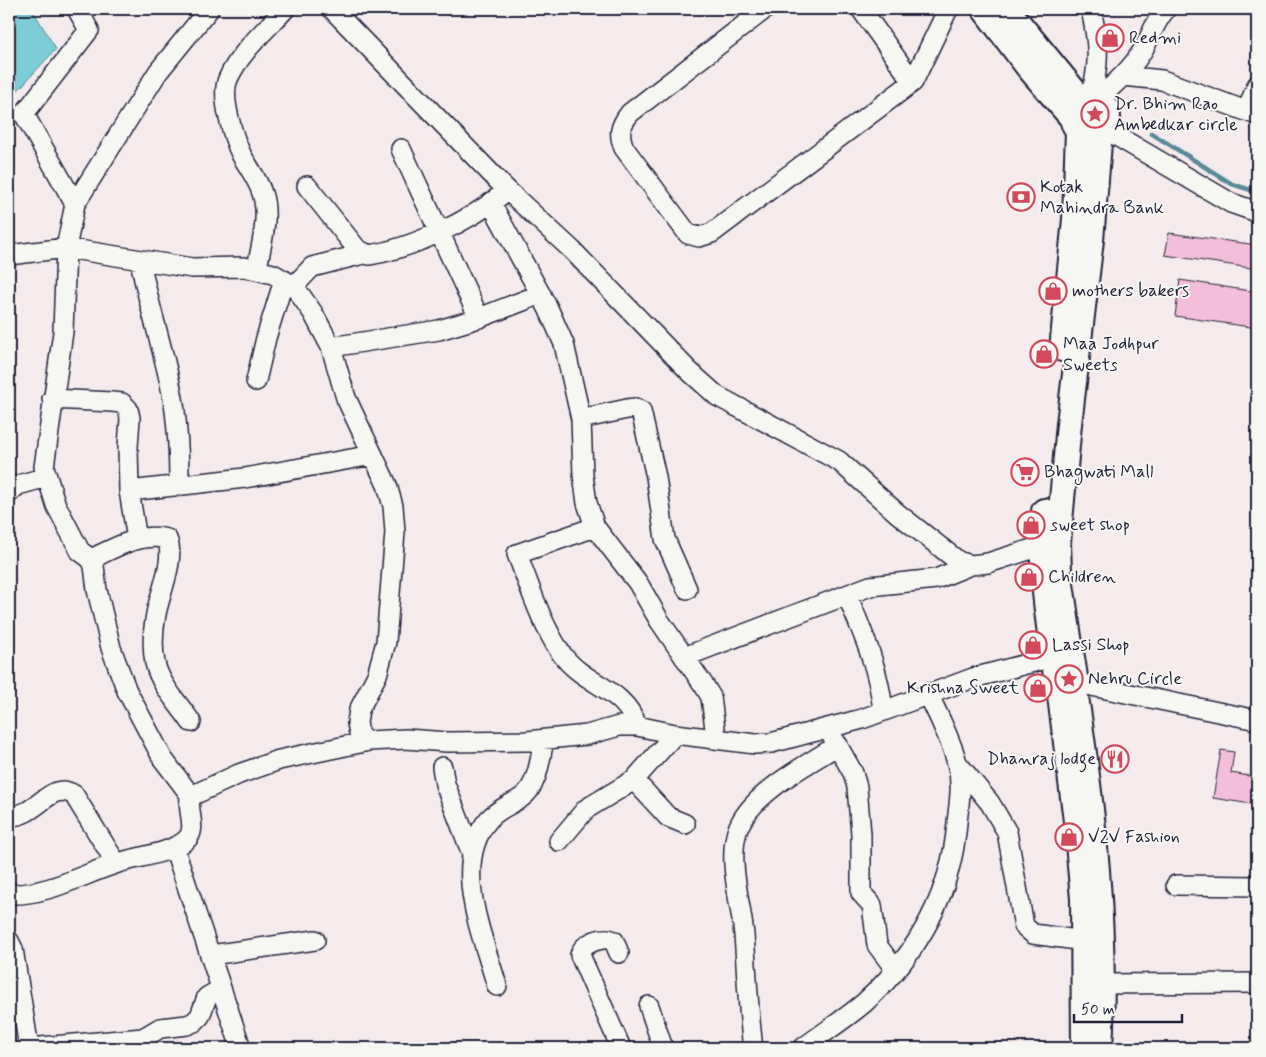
<svg xmlns="http://www.w3.org/2000/svg" width="1266" height="1057" font-family="Mynerve,sans-serif">
  <style>
    .water { fill: #7ccdd6; stroke: #588998 }
    .lines { fill: none; stroke-linecap: round; stroke-linejoin: round }
    .stream { stroke: #588998; stroke-width: 4.5 }
    .building { fill: #f3beda; stroke: #22223b }
    .minor-casing { stroke: #22223b; stroke-width: 22 }
    .major-casing { stroke: #22223b; stroke-width: 28 }
    .minor { stroke: #f6f6f2; stroke-width: 19 }
    .major { stroke: #f6f6f2; stroke-width: 24 }
    .labels { text-anchor: middle; dominant-baseline: central; stroke-width: 4; stroke-linejoin: round; paint-order: stroke }
    .poi-label { font-size: 18px; fill: #22223b; stroke: #f6f6f2; text-anchor: start }
  </style>
  <rect width="100%" height="100%" fill="#f5ebed"/>
  <filter id="ink" filterUnits="userSpaceOnUse"><feTurbulence type="fractalNoise" baseFrequency=".02" numOctaves="2"/><feDisplacementMap in="SourceGraphic" scale="10" xChannelSelector="R" yChannelSelector="G"/><feConvolveMatrix kernelMatrix="1 2 1 2 8 2 1 2 1" color-interpolation-filters="sRGB"/></filter>
  <g filter="url(#ink)">
    <path class="water" d="M9,9H32L56,49L9,100Z"/>
    <g class="lines">
      <path class="stream" d="M1151,133L1232,184L1257,192"/>
    </g>
    <path class="building" d="M1169,233L1257,245V269L1165,255Z
      M1180,280L1257,292V328L1175,316Z
      M1221,750L1234,752L1231,773L1255,777L1251,804L1213,798Z"/>
    <g class="lines">
      <g class="minor-casing">
        <path id="minor" d="M209,9L158,72L75,204L66,248L63,332L44,467L56,505L80,551L91,559L94,566L97,590L111,648L127,691L163,759L191,796L239,774L279,760L369,741L406,739L447,742L527,741L587,735L619,726H637L675,734L755,744L771,743L862,719L973,678L1053,657
          M332,9L507,190L572,250L689,371L717,396L839,461L897,513L958,561L971,565L988,563L1041,546
          M765,9L630,113C620,126 618,133 624,148L688,234L699,237L712,233L913,82L948,9
          M861,9L913,82
          M1123,76L1162,80L1257,115
          M1090,97C1101,64 1098,42 1091,9
          M1098,99C1112,86 1128,73 1139,56C1150,41 1153,23 1166,9
          M1247,111L1257,85
          M1103,128L1231,203L1257,212
          M401,149L479,318
          M307,186L357,249L369,255C410,249 468,222 500,196
          M491,203L548,308L564,344L581,419L583,475L587,503L595,527L638,583L659,620L705,687L711,697L716,737
          M75,204L24,114L89,30L77,9
          M9,255L66,248L192,268L244,267L273,274L294,286L313,313L331,347L346,398L387,485L393,506L395,532L386,642L377,675L359,710L357,723L361,743
          M140,260C149,309 166,356 174,404C178,431 179,457 179,485
          M257,268C261,245 270,217 262,193C258,180 249,168 242,156C234,140 220,97 228,79C239,53 266,30 285,9
          M294,286L312,267L363,254
          M331,347L439,330L479,318L541,294
          M256,381L266,338L284,280
          M52,399L112,402L122,403L128,409L130,418L128,447L129,491L137,539
          M581,419L627,409L635,408L641,411L656,477L665,539L687,589
          M129,491L245,478L373,455
          M9,493L18,485L47,477
          M595,527L517,554C530,587 541,623 561,653C584,686 623,686 637,726
          M91,559C114,548 141,532 167,539C176,558 160,593 156,614C153,630 152,647 155,663C160,685 179,704 191,722
          M847,595C863,633 879,669 883,711
          M684,657L870,586L936,579L968,566L962,563
          M1077,683L1257,720
          M831,734L853,773L857,787L861,834V893L872,905L877,945L895,969
          M958,764L990,803L1007,832L1024,926L1033,934L1084,941
          M442,767L445,784L472,854
          M634,780L668,817L685,824
          M9,816C38,817 50,779 74,795L116,863
          M559,841L586,809L634,780L675,734
          M174,847L241,1048
          M1176,885L1257,886
          M9,894C46,896 83,874 118,863C137,857 172,853 186,840C199,829 185,809 191,796
          M9,941L13,949L29,1048
          M619,953L614,941C604,935 582,943 580,955L621,1048
          M211,955L315,940
          M1102,984L1257,983
          M497,986C483,936 450,864 489,819C498,809 510,805 521,798C538,787 540,758 544,740
          M649,1006L663,1048
          M29,1048L143,1038L160,1028L187,1025L194,1022L200,1016L207,997L214,993L222,991
          M753,1048C748,1010 747,973 744,935C741,903 726,856 739,826C754,792 808,764 838,745
          M803,1048C823,1033 845,1019 864,1003C918,954 951,896 957,823C959,803 963,784 957,763C951,739 938,716 928,693"/>
      </g>
      <g class="major-casing">
        <path id="major" d="M984,9L1028,67L1071,117
          M1007,9L1081,99
          M1072 116a18 18 0 1 1 36 0a18 18 0 1 1-36 0Z
          M1062,349L1075,219L1078,130
          M1044,511C1039,567 1048,620 1056,676
          M1075,677L1059,571L1058,543L1069,424L1091,240L1100,131
          M1075,690C1093,809 1107,928 1100,1048
          M1060,696L1076,821L1083,899L1084,1048"/>
      </g>
      <use href="#minor" class="minor"/>
      <use href="#major" class="major"/>
    </g>
  </g>
  <defs>
    <g id="shop-ring" transform="scale(1.4375)"><circle r="9.5" fill="#f6f6f2" stroke="#d1495b" stroke-width="1.5"/><path d="M-5-2.5h2.3a2.7 3.5 0 0 1 5.4 0H5L5.5 6h-11ZM-1.5-2.5h3a1.5 2.3 0 0 0-3 0Z" fill="#d1495b"/></g>
    <g id="sight-ring" transform="scale(1.4375)"><circle r="9.5" fill="#f6f6f2" stroke="#d1495b" stroke-width="1.5"/><path d="M0-6L1.8-2.2L6-1.7L2.9 1.2L3.7 5.4L0 3.3L-3.7 5.4L-2.9 1.2L-6-1.7L-1.8-2.2Z" fill="#d1495b"/></g>
    <g id="bank-ring" transform="scale(1.4375)"><circle r="9.5" fill="#f6f6f2" stroke="#d1495b" stroke-width="1.5"/><path d="M-6-4H6V4H-6ZM0-2.3a2.3 2.3 0 1 0 0 4.6a2.3 2.3 0 1 0 0-4.6Z" fill="#d1495b"/></g>
    <g id="supermarket-ring" transform="scale(1.4375)"><circle r="9.5" fill="#f6f6f2" stroke="#d1495b" stroke-width="1.5"/><path d="M-6-5.5h2.5l.6 2H6L4.5 2H-2.5L-4.4-4H-6ZM-1.5 3.2a1.3 1.3 0 1 0 .1 0ZM3 3.2a1.3 1.3 0 1 0 .1 0Z" fill="#d1495b"/></g>
    <g id="restaurant-ring" transform="scale(1.4375)"><circle r="9.5" fill="#f6f6f2" stroke="#d1495b" stroke-width="1.5"/><path d="M-5-6h1v4h1v-4h1v4h1v-4h1v5L-1.5 .5V6h-2V.5L-5-1ZM5-6V6H3V1.5H1.5Q1.5-4 5-6Z" fill="#d1495b"/></g>
  </defs>
  <g fill-rule="evenodd">
    <use href="#shop-ring" x="1110" y="38"/>
    <use href="#sight-ring" x="1095" y="114"/>
    <use href="#bank-ring" x="1021" y="197"/>
    <use href="#shop-ring" x="1053" y="291"/>
    <use href="#shop-ring" x="1044" y="354"/>
    <use href="#supermarket-ring" x="1025" y="472"/>
    <use href="#shop-ring" x="1031" y="525"/>
    <use href="#shop-ring" x="1029" y="577"/>
    <use href="#shop-ring" x="1033" y="645"/>
    <use href="#sight-ring" x="1069" y="679"/>
    <use href="#shop-ring" x="1038" y="688"/>
    <use href="#restaurant-ring" x="1115" y="759"/>
    <use href="#shop-ring" x="1069" y="837"/>
  </g>
  <g class="labels">
    <g class="poi-label">
      <text x="1129" y="38">Redmi</text>
      <text x="1114" y="104">Dr. Bhim Rao<tspan x="1114" dy="21">Ambedkar circle</tspan></text>
      <text x="1040" y="187">Kotak<tspan x="1040" dy="21">Mahindra Bank</tspan></text>
      <text x="1072" y="291">mothers bakers</text>
      <text x="1063" y="344">Maa Jodhpur<tspan x="1063" dy="21">Sweets</tspan></text>
      <text x="1044" y="472">Bhagwati Mall</text>
      <text x="1050" y="525">sweet shop</text>
      <text x="1048" y="577">Children</text>
      <text x="1052" y="645">Lassi Shop</text>
      <text x="1088" y="679">Nehru Circle</text>
      <text x="1019" y="688" text-anchor="end">Krishna Sweet</text>
      <text x="1096" y="759" text-anchor="end">Dhanraj lodge</text>
      <text x="1088" y="837">V2V Fashion</text>
    </g>
  </g>
  <rect width="1266" height="1057" fill="none" stroke="#f6f6f2" stroke-width="30"/>
  <rect x="15" y="15" width="1236" height="1027" fill="none" stroke="#22223b" stroke-width="2" filter="url(#ink)"/>
  <path d="M1074 1014v8h108v-8" fill="none" stroke="#22223b" stroke-width="2.5"/>
  <text x="1081" y="1014" font-size="15" fill="#22223b" stroke="#f6f6f2" stroke-width="4" paint-order="stroke">50 m</text>
</svg>
